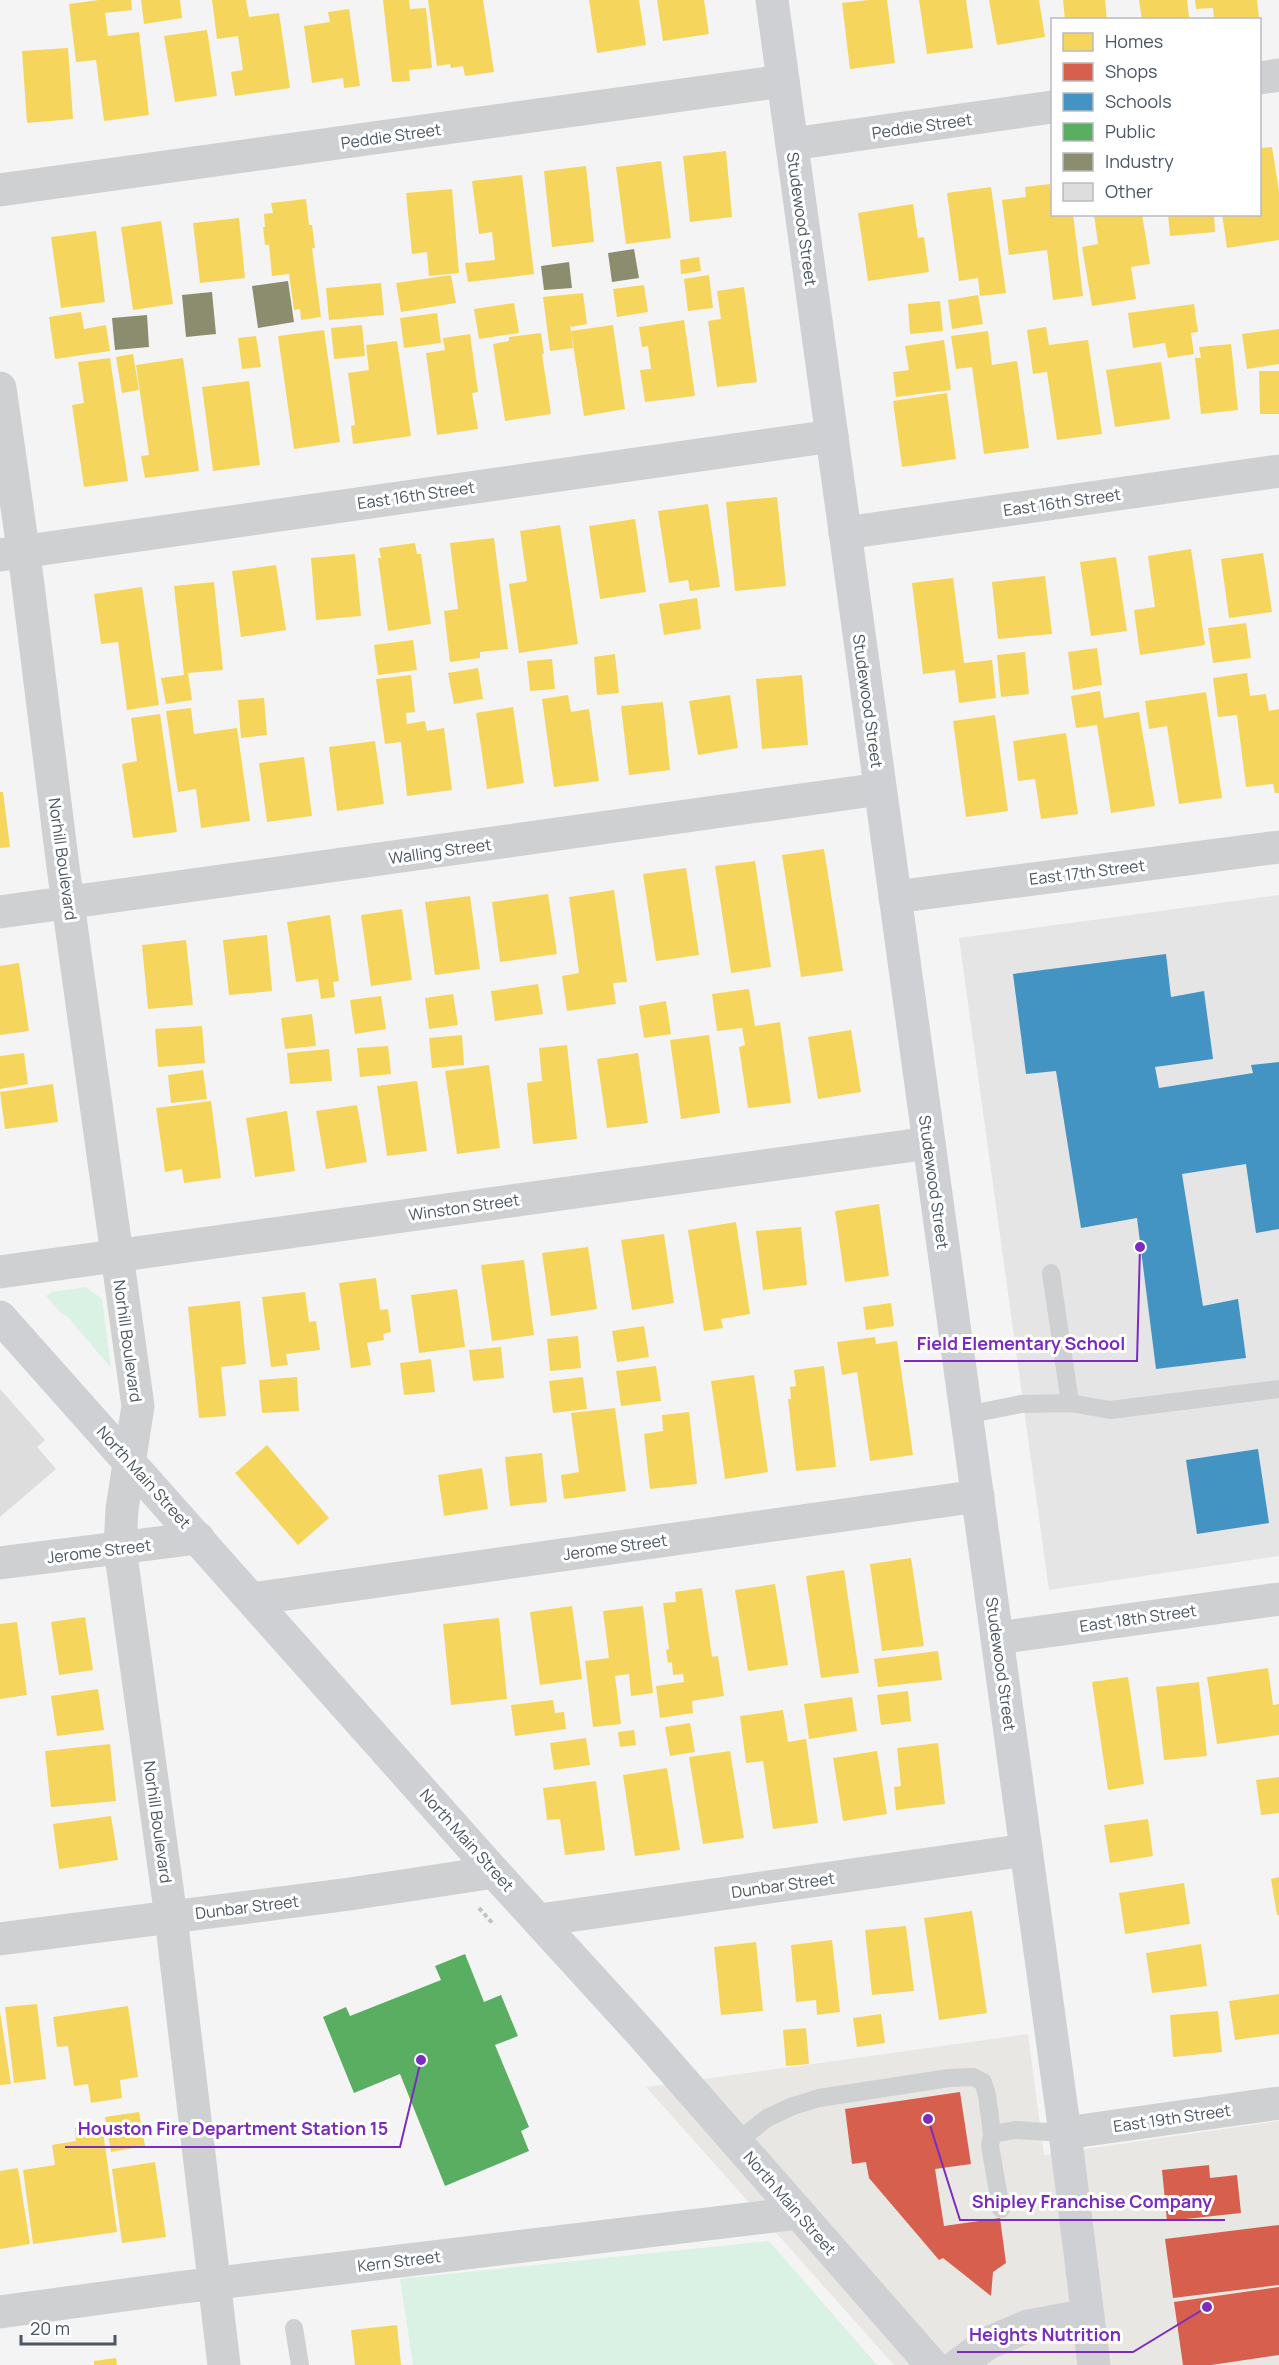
<svg xmlns="http://www.w3.org/2000/svg" width="1279" height="2365" font-family="Manrope,sans-serif">
  <style>
    .commercial { fill: #e8e7e3 }
    .education { fill: #e6e5e6 }
    .green { fill: #d9f2e3 }
    .homes { fill: #f6d55c }
    .shops { fill: #d6604d }
    .schools { fill: #4393c3 }
    .public { fill: #5aae61 }
    .industry { fill: #8c8c6e }
    .building { fill: #ddddde }
    .lines { fill: none; stroke-linecap: round; stroke-linejoin: round }
    .path { stroke: #bcc7c4; stroke-width: 4; stroke-dasharray: 4.5 3; stroke-linecap: butt }
    .lane { stroke: #ced0d2; stroke-width: 18 }
    .street { stroke: #ced0d2; stroke-width: 33 }
    .secondary { stroke: #ced0d4; stroke-width: 33 }
    .labels { text-anchor: middle; dominant-baseline: central; stroke-width: 6; stroke-linejoin: round; paint-order: stroke }
    .street-label { font-size: 16px; fill: #4a5661; stroke: #fff }
    .leader { fill: none; stroke: #7b2cbf; stroke-width: 2 }
    .callout-dot { fill: #7b2cbf; stroke: #fff; stroke-width: 2 }
    .callout-label { font-size: 18px; text-anchor: middle; font-weight: bold; fill: #7b2cbf; stroke: #fff; stroke-width: 6; stroke-linejoin: round; paint-order: stroke }
  </style>
  <rect width="100%" height="100%" fill="#f4f4f4"/>
  <path class="commercial" d="M1028,2034L1044,2155L1279,2121V2365H894L646,2087Z"/>
  <path class="education" d="M1279,895V1556L1049,1590L959,938Z"/>
  <path class="green" d="M86,1287L102,1299L111,1368L67,1316L61,1313L46,1296L52,1292Z
    M769,2241L877,2365H413L400,2279Z"/>
  <path class="homes" d="M99,0H131L132,10L105,13L108,36L139,32L149,115L104,121L96,60L76,62L69,4Z
    M141,0H180L182,18L144,24Z
    M212,0H246L249,17L279,13L290,88L235,96L231,72L243,70L238,36L217,39Z
    M383,0H409L410,9L426,8L432,68L409,70L410,81L392,82Z
    M428,0H483L494,72L465,76L463,66L451,68L450,64L437,66Z
    M589,0H639L646,45L597,53Z
    M657,0H704L709,34L663,41Z
    M869,0H887L895,63L850,69L842,3Z
    M919,0H966L973,48L927,54Z
    M989,0H1039L1045,37L997,45Z
    M1063,0H1105L1107,20H1065Z
    M1139,0H1187L1189,17L1172,20H1142Z
    M1195,0H1257L1259,18L1214,20L1213,8L1196,9Z
    M349,9L360,86L344,88L343,78L312,83L304,26L330,22L328,12Z
    M207,30L217,96L175,102L164,36Z
    M68,48L73,119L27,123L22,51Z
    M1272,147L1279,191V240L1227,248L1222,214H1260V148Z
    M726,151L732,217L690,222L683,156Z
    M661,161L671,238L626,244L616,167Z
    M586,166L594,242L552,247L544,171Z
    M522,175L534,274L468,282L465,263L495,260L492,232L479,234L472,181Z
    M1050,184V189H1052V214H1073L1083,296L1053,300L1047,250L1009,255L1002,200L1026,197L1025,187Z
    M991,187L1006,293L980,296L978,278L959,281L947,193Z
    M452,189L459,273L429,276L427,252L412,254L406,193Z
    M306,199L309,225H312L315,248H312L321,317L301,320L300,309L294,310L289,274L272,276L269,245H265L263,227H265L264,214L273,213L271,203Z
    M913,204L918,238L924,237L929,272L868,281L858,213Z
    M1094,214H1142L1150,264L1131,267L1136,299L1092,306L1082,247L1098,244Z
    M1168,214H1214L1215,232L1170,236Z
    M239,218L245,278L200,283L193,223Z
    M161,221L173,304L133,310L121,227Z
    M96,231L105,302L61,308L51,237Z
    M699,257L701,271L681,274L680,260Z
    M451,275L456,303L401,312L396,283Z
    M709,275L713,308L688,311L684,279Z
    M381,283L384,315L329,320L326,288Z
    M644,285L648,312L617,317L613,289Z
    M744,287L757,382L717,387L708,321L721,319L717,291Z
    M583,293L587,324L571,327L570,324L573,348L550,351L543,297Z
    M978,295L983,324L952,329L948,300Z
    M940,301L943,331L910,334L908,304Z
    M514,303L519,333L479,339L474,309Z
    M1194,304L1198,332L1191,333L1194,354L1168,358L1165,343L1133,348L1128,313Z
    M81,312L84,329L106,325L110,351L55,359L49,317Z
    M437,313L441,343L404,348L400,318Z
    M684,320L695,396L645,402L640,370L651,369L648,346L642,347L639,327Z
    M362,325L365,356L334,359L331,328Z
    M613,325L625,409L584,416L571,331Z
    M1046,327L1049,345L1088,340L1102,434L1057,440L1047,372L1033,374L1027,330Z
    M1279,329V364L1247,369L1242,334Z
    M324,330L340,442L294,449L278,336Z
    M988,331L992,365L1017,361L1029,448L984,454L972,367L956,369L951,336Z
    M541,333L544,354H542L551,414L505,421L493,344L509,341V337Z
    M470,334L478,392L472,393L478,429L437,435L426,353L445,350L443,338Z
    M256,336L261,367L242,369L238,338Z
    M944,340L951,390L896,397L893,372L909,370L905,346Z
    M397,341L411,436L353,444L351,426L355,425L348,373L369,370L366,345Z
    M1231,344L1238,410L1201,414L1195,358H1201L1199,347Z
    M133,354L139,390L122,393L116,357Z
    M110,358L128,481L84,487L72,405L84,403L78,362Z
    M183,358L199,471L145,478L141,456L149,455L136,365Z
    M1161,362L1170,419L1115,427L1106,370Z
    M1259,371H1279V414H1260Z
    M249,381L260,465L213,471L202,387Z
    M947,393L956,459L902,467L893,401Z
    M777,497L786,586L735,591L726,502Z
    M708,504L720,587L690,591L688,580L669,583L658,511Z
    M635,519L646,592L600,599L589,526Z
    M560,525L578,644L519,653L509,584L527,581L520,531Z
    M494,538L508,649L480,652V658L450,662L444,611L458,609L450,543Z
    M415,543L417,554H421L431,624L388,631L378,558H381L379,548Z
    M1191,549L1205,645L1140,655L1134,610L1155,607L1148,556Z
    M1263,553L1272,612L1229,618L1221,559Z
    M355,554L361,616L316,620L311,558Z
    M1116,557L1127,631L1091,636L1080,562Z
    M276,565L286,630L241,637L232,571Z
    M1045,576L1052,634L998,639L992,582Z
    M953,578L964,663L992,660L996,698L959,703L955,670L923,674L912,583Z
    M214,582L223,670L188,673L192,700L166,704L161,678L184,675L174,586Z
    M142,587L159,705L127,710L118,642L101,644L94,594Z
    M697,598L701,629L664,635L659,604Z
    M1246,623L1251,658L1213,663L1208,628Z
    M413,640L417,670L378,675L374,645Z
    M1097,648L1102,685L1073,690L1068,652Z
    M1025,652L1029,694L1001,697L997,655Z
    M615,654L619,693L597,695L594,657Z
    M552,659L555,689L530,691L527,661Z
    M478,668L483,699L454,704L448,673Z
    M1247,673L1250,696L1266,694L1269,711L1279,709V793H1275L1273,784L1246,787L1237,715L1218,717L1213,678Z
    M411,675L415,712L406,713L407,724L425,721L427,731L444,728L452,790L407,796L401,742L385,744L376,679Z
    M802,675L808,745L762,749L756,679Z
    M1100,691L1104,718L1139,712L1155,806L1111,813L1097,725L1076,728L1071,696Z
    M1206,692L1222,798L1179,804L1167,726L1149,729L1145,701Z
    M568,695L571,712L589,709L599,781L554,787L542,699Z
    M730,695L738,748L698,755L689,701Z
    M264,698L267,735L241,738L238,700Z
    M663,702L670,770L629,775L621,706Z
    M513,707L524,783L487,789L476,713Z
    M191,708L194,734L237,728L250,821L201,828L196,789L178,792L166,711Z
    M160,714L177,832L133,838L122,764L137,761L131,718Z
    M995,715L1008,811L966,817L953,721Z
    M1066,733L1078,814L1041,819L1035,779L1018,781L1013,741Z
    M375,741L384,804L337,811L329,747Z
    M304,757L312,816L267,822L259,763Z
    M0,792H3L10,847L0,848Z
    M824,849L843,971L801,977L782,855Z
    M755,861L771,967L731,973L715,866Z
    M686,868L699,955L656,961L643,874Z
    M614,890L627,982L613,983L616,1004L567,1011L562,976L579,973L569,897Z
    M548,894L557,954L500,962L492,902Z
    M470,896L480,969L435,975L425,902Z
    M402,909L412,980L371,986L361,915Z
    M330,915L339,981L333,982L335,997L321,999L318,979L296,982L287,922Z
    M267,935L272,991L229,995L223,940Z
    M186,940L193,1005L148,1009L142,945Z
    M19,963L29,1031L0,1035V966Z
    M538,984L543,1014L495,1021L491,991Z
    M749,989L755,1026L780,1022L791,1103L748,1108L739,1047L745,1045L742,1028L717,1031L712,994Z
    M453,994L458,1025L429,1029L425,998Z
    M381,996L386,1029L355,1034L350,1000Z
    M666,1001L671,1034L644,1038L639,1006Z
    M312,1014L316,1046L285,1049L281,1018Z
    M202,1026L205,1063L158,1067L155,1029Z
    M851,1030L861,1092L818,1099L808,1037Z
    M462,1035L464,1065L432,1068L429,1038Z
    M709,1035L720,1113L681,1119L670,1040Z
    M567,1045L577,1139L533,1144L527,1083L542,1081L539,1048Z
    M388,1046L391,1074L360,1077L357,1048Z
    M329,1049L332,1081L290,1084L287,1053Z
    M24,1053L28,1084L0,1089V1056Z
    M638,1053L648,1123L607,1128L597,1059Z
    M489,1065L500,1148L457,1154L445,1071Z
    M203,1070L207,1099L171,1103L168,1075Z
    M417,1081L427,1151L387,1156L377,1086Z
    M53,1084L58,1122L5,1129L0,1092Z
    M211,1101L221,1178L184,1183L182,1169L165,1172L156,1108Z
    M357,1105L367,1162L326,1169L316,1111Z
    M287,1111L295,1171L255,1177L246,1118Z
    M879,1204L889,1276L845,1282L835,1211Z
    M736,1222L750,1314L721,1319L723,1328L704,1331L688,1230Z
    M801,1227L807,1285L763,1290L756,1231Z
    M664,1234L674,1303L632,1310L621,1240Z
    M588,1247L597,1309L551,1316L542,1253Z
    M524,1260L534,1335L492,1341L481,1265Z
    M376,1278L380,1310L388,1309L391,1332L383,1334L384,1340L367,1343L371,1365L351,1368L339,1283Z
    M457,1289L465,1347L419,1353L411,1295Z
    M305,1292L309,1322L316,1321L320,1350L286,1354L288,1365L271,1367L262,1297Z
    M240,1301L246,1364L221,1367L226,1416L199,1418L188,1307Z
    M891,1303L894,1326L866,1330L863,1307Z
    M644,1326L649,1357L617,1362L612,1331Z
    M578,1336L581,1368L550,1371L547,1339Z
    M875,1337L876,1344L897,1341L913,1455L870,1461L857,1372L842,1375L837,1342Z
    M501,1347L504,1378L473,1381L469,1350Z
    M431,1359L435,1392L404,1395L400,1363Z
    M656,1366L661,1401L621,1406L616,1371Z
    M824,1366L836,1467L796,1471L788,1399H791L790,1387L796,1386L794,1370Z
    M754,1375L768,1472L725,1479L711,1381Z
    M297,1377L299,1411L262,1413L259,1380Z
    M583,1377L587,1409L553,1413L549,1381Z
    M615,1408L626,1491L564,1499L561,1475L579,1472L571,1413Z
    M689,1412L697,1484L650,1489L644,1434L663,1431L662,1415Z
    M267,1445L329,1518L298,1545L235,1473Z
    M542,1453L547,1502L510,1506L505,1457Z
    M482,1468L488,1509L444,1516L438,1475Z
    M911,1558L924,1646L882,1651L870,1564Z
    M844,1570L859,1673L821,1678L806,1576Z
    M775,1584L788,1665L748,1671L735,1590Z
    M702,1588L712,1657L718,1656L724,1696L692,1701L693,1713L660,1718L656,1686L684,1682L683,1674L673,1675L672,1662L668,1663L666,1650L669,1649L663,1603L676,1602L675,1592Z
    M572,1606L582,1679L540,1685L530,1612Z
    M643,1606L653,1693L631,1696L629,1674L615,1676L621,1724L593,1727L585,1661L609,1658L603,1611Z
    M85,1617L93,1670L59,1675L51,1622Z
    M499,1618L507,1699L451,1705L443,1624Z
    M17,1622L27,1695L0,1699V1624Z
    M938,1651L942,1680L878,1687L874,1659Z
    M1268,1668L1273,1705L1279,1704V1735L1217,1744L1207,1677Z
    M1128,1677L1144,1784L1108,1790L1092,1682Z
    M1199,1682L1207,1756L1164,1760L1156,1687Z
    M98,1689L104,1730L57,1736L51,1696Z
    M908,1691L911,1721L881,1725L877,1695Z
    M852,1697L857,1731L809,1739L804,1704Z
    M553,1700L555,1713L564,1712L566,1729L515,1736L511,1705Z
    M783,1710L788,1742L806,1739L818,1823L773,1829L763,1761L746,1763L740,1716Z
    M690,1723L695,1752L670,1756L665,1727Z
    M634,1730L636,1745L620,1747L618,1732Z
    M586,1738L590,1765L554,1770L550,1743Z
    M938,1743L945,1804L896,1810L894,1787L901,1786L897,1748Z
    M110,1744L116,1801L51,1807L45,1751Z
    M730,1751L744,1838L703,1844L689,1757Z
    M877,1751L887,1814L843,1821L833,1758Z
    M667,1768L680,1850L635,1856L623,1775Z
    M1279,1777V1813L1261,1815L1256,1780Z
    M596,1781L605,1850L565,1855L560,1819L547,1820L543,1788Z
    M111,1816L118,1860L59,1869L53,1824Z
    M1148,1819L1153,1856L1110,1863L1104,1825Z
    M1279,1877V1915H1277L1271,1879Z
    M1184,1883L1190,1924L1125,1934L1119,1893Z
    M972,1911L987,2013L939,2020L924,1918Z
    M906,1926L914,1991L872,1995L865,1930Z
    M832,1940L840,2012L817,2015L816,2000L796,2002L791,1945Z
    M756,1942L763,2011L721,2015L714,1947Z
    M1201,1944L1207,1986L1152,1993L1146,1953Z
    M1279,1994V2034L1235,2040L1229,2001Z
    M37,2004L46,2079L14,2083L5,2007Z
    M128,2006L138,2077L120,2080L122,2098L91,2103L88,2084L74,2086L68,2046L57,2047L53,2017Z
    M1218,2011L1222,2052L1173,2057L1170,2015Z
    M0,2012L11,2084L0,2085Z
    M881,2014L885,2043L857,2047L853,2018Z
    M806,2028L809,2064L786,2066L783,2030Z
    M139,2112L145,2146L111,2152L105,2117Z
    M102,2124L117,2232L33,2244L23,2170L55,2165L52,2145L76,2141L75,2128Z
    M155,2162L166,2237L122,2243L112,2169Z
    M18,2168L30,2244L0,2249V2171Z
    M397,2325L401,2365H355L351,2330Z
    M116,2358L117,2365H94V2361Z"/>
  <path class="shops" d="M960,2092L971,2164L935,2169L944,2226L1000,2218L1006,2263L993,2272L991,2296L943,2258L939,2260L869,2178L866,2162L852,2164L845,2109Z
    M1209,2165L1210,2178L1237,2175L1241,2213L1167,2221L1162,2170Z
    M1279,2225V2285L1173,2298L1165,2239Z
    M1279,2287V2355L1211,2365H1183L1174,2302Z"/>
  <path class="schools" d="M1166,954L1171,997L1204,991L1213,1059L1155,1067L1159,1088L1253,1073L1251,1065L1279,1062V1229L1256,1233L1246,1164L1182,1174L1203,1306L1238,1299L1246,1358L1156,1369L1137,1218L1081,1228L1056,1071L1026,1074L1013,974Z
    M1258,1449L1269,1523L1197,1534L1186,1460Z"/>
  <path class="public" d="M465,1954L484,2002L501,1995L518,2036L495,2045L529,2127L521,2131L529,2151L445,2186L400,2074L354,2093L323,2017L346,2007L350,2016L441,1980L435,1966Z"/>
  <path class="industry" d="M634,249L639,278L612,282L608,253Z
    M569,262L572,288L544,290L541,266Z
    M288,281L294,322L258,328L252,286Z
    M212,292L216,334L186,337L182,295Z
    M147,315L149,347L115,350L112,318Z"/>
  <path class="building" d="M0,1389L45,1440L37,1447L56,1469L0,1517Z"/>
  <g class="lines">
    <path class="path" d="M479,1908L494,1925"/>
    <path class="lane" d="M1051,1273L1070,1403
      M966,1415L1021,1404L1070,1403L1110,1410L1279,1389
      M992,2134L990,2146L1001,2209
      M737,2142L767,2118L793,2106L819,2098L949,2078L973,2077L983,2082L987,2095L992,2134L1015,2130L1065,2133
      M294,2328L300,2365"/>
    <path class="street" d="M1260,78L1279,75
      M792,144L1052,107
      M0,190L783,81
      M0,388L27,577L63,867L138,1406L122,1509L120,1548L171,1917L224,2365
      M845,533L1279,471
      M0,555L832,436
      M895,897L1279,847
      M0,912L880,789
      M0,1272L929,1143
      M0,1563L198,1538
      M252,1599L978,1496
      M997,1638L1279,1599
      M540,1920L1026,1850
      M0,1939L350,1894L494,1872
      M1065,2133L1279,2103
      M0,2312L176,2288L798,2213"/>
    <path class="secondary" d="M772,0L1065,2133L1094,2365
      M0,1317L494,1872L640,2032L932,2365
      M958,2365L988,2343L1028,2326L1088,2315"/>
  </g>
  <g class="labels">
    <g class="street-label">
      <text transform="translate(922 126) rotate(-8)">Peddie Street</text>
      <text transform="translate(391 136) rotate(-8)">Peddie Street</text>
      <text transform="translate(802 219) rotate(82)">Studewood Street</text>
      <text transform="translate(416 495) rotate(-8)">East 16th Street</text>
      <text transform="translate(1062 502) rotate(-8)">East 16th Street</text>
      <text transform="translate(868 701) rotate(82)">Studewood Street</text>
      <text transform="translate(440 851) rotate(-8)">Walling Street</text>
      <text transform="translate(63 859) rotate(82)">Norhill Boulevard</text>
      <text transform="translate(1087 872) rotate(-7)">East 17th Street</text>
      <text transform="translate(934 1182) rotate(82)">Studewood Street</text>
      <text transform="translate(464 1207) rotate(-8)">Winston Street</text>
      <text transform="translate(128 1341) rotate(82)">Norhill Boulevard</text>
      <text transform="translate(144 1477) rotate(48)">North Main Street</text>
      <text transform="translate(615 1547) rotate(-8)">Jerome Street</text>
      <text transform="translate(99 1551) rotate(-7)">Jerome Street</text>
      <text transform="translate(1138 1618) rotate(-8)">East 18th Street</text>
      <text transform="translate(1001 1664) rotate(82)">Studewood Street</text>
      <text transform="translate(158 1822) rotate(82)">Norhill Boulevard</text>
      <text transform="translate(467 1840) rotate(48)">North Main Street</text>
      <text transform="translate(783 1885) rotate(-8)">Dunbar Street</text>
      <text transform="translate(247 1907) rotate(-7)">Dunbar Street</text>
      <text transform="translate(1172 2118) rotate(-8)">East 19th Street</text>
      <text transform="translate(790 2203) rotate(49)">North Main Street</text>
      <text transform="translate(399 2261) rotate(-7)">Kern Street</text>
    </g>
  </g>
  <path class="leader" d="M1140 1247L1137 1361H904M421 2060L400 2147H65M928 2119L960 2220H1225M1207 2307L1133 2352H957"/>
  <g class="callout-dot">
    <circle cx="1140" cy="1247" r="6"/>
    <circle cx="421" cy="2060" r="6"/>
    <circle cx="928" cy="2119" r="6"/>
    <circle cx="1207" cy="2307" r="6"/>
  </g>
  <g class="callout-label">
    <text x="1021" y="1350">Field Elementary School</text>
    <text x="233" y="2135">Houston Fire Department Station 15</text>
    <text x="1092" y="2208">Shipley Franchise Company</text>
    <text x="1045" y="2341">Heights Nutrition</text>
  </g>
  <rect x="1051" y="18" width="210" height="198" fill="#ffffff" stroke="#b7bbc0" stroke-width="1.5"/>
  <rect x="1063" y="33" width="30" height="18" fill="#f6d55c" stroke="#b7bbc0" stroke-width="1.5"/>
  <text x="1105" y="48" font-size="18" fill="#4a5661">Homes</text>
  <rect x="1063" y="63" width="30" height="18" fill="#d6604d" stroke="#b7bbc0" stroke-width="1.5"/>
  <text x="1105" y="78" font-size="18" fill="#4a5661">Shops</text>
  <rect x="1063" y="93" width="30" height="18" fill="#4393c3" stroke="#b7bbc0" stroke-width="1.5"/>
  <text x="1105" y="108" font-size="18" fill="#4a5661">Schools</text>
  <rect x="1063" y="123" width="30" height="18" fill="#5aae61" stroke="#b7bbc0" stroke-width="1.5"/>
  <text x="1105" y="138" font-size="18" fill="#4a5661">Public</text>
  <rect x="1063" y="153" width="30" height="18" fill="#8c8c6e" stroke="#b7bbc0" stroke-width="1.5"/>
  <text x="1105" y="168" font-size="18" fill="#4a5661">Industry</text>
  <rect x="1063" y="183" width="30" height="18" fill="#ddddde" stroke="#b7bbc0" stroke-width="1.5"/>
  <text x="1105" y="198" font-size="18" fill="#4a5661">Other</text>
  <path d="M21 2335v9h94v-9" fill="none" stroke="#4a5661" stroke-width="3"/>
  <text x="30" y="2335" font-size="18" fill="#4a5661" stroke="#ffffff" stroke-width="4.5" paint-order="stroke">20 m</text>
</svg>
